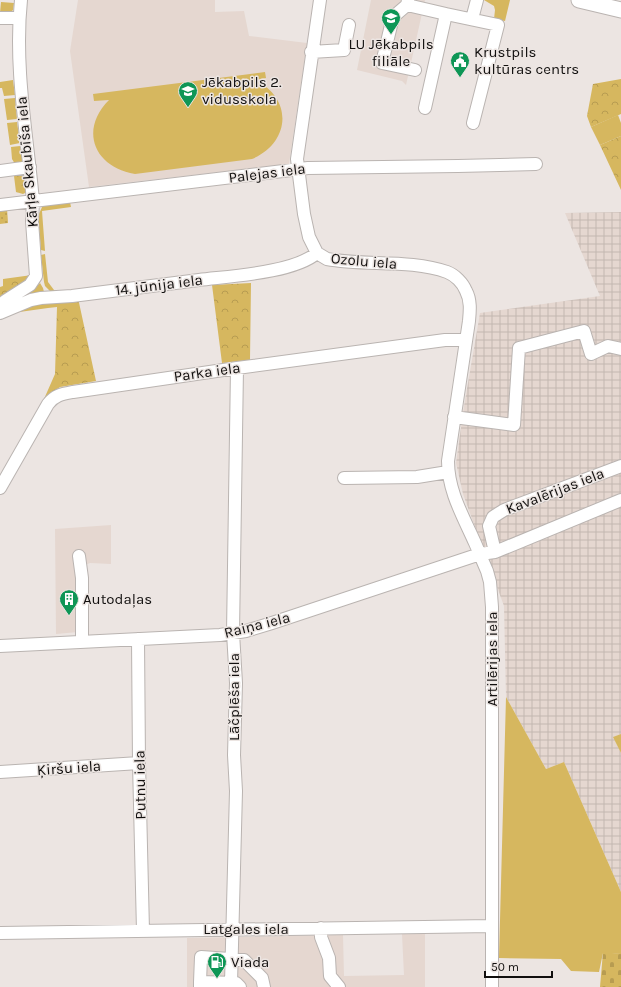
<svg xmlns="http://www.w3.org/2000/svg" width="621" height="987" font-family="Karla,sans-serif">
  <style>
    .built { fill: #e5d7d0 }
    .industrial { fill: url(#industrial-grid) }
    .grass { fill: #d6b75f }
    .forest { fill: url(#forest-crowns) }
    .cemetery { fill: url(#cemetery-stones) }
    .garden { fill: url(#garden-dots) }
    .lines { fill: none; stroke-linecap: round; stroke-linejoin: round }
    .minor-casing { stroke: #bab4b1; stroke-width: 14 }
    .major-casing { stroke: #bab4b1; stroke-width: 17 }
    .minor { stroke: #fff; stroke-width: 12 }
    .major { stroke: #fff; stroke-width: 15 }
    .labels { text-anchor: middle; dominant-baseline: central; stroke-width: 3; stroke-linejoin: round; paint-order: stroke }
    .poi-label { font-size: 15px; fill: #110f0e; stroke: #ece5e2; text-anchor: start }
    .street-label { font-size: 15px; fill: #110f0e; stroke: #ece5e2 }
  </style>
  <defs>
    <pattern id="industrial-grid" width="8" height="8" patternUnits="userSpaceOnUse"><rect width="8" height="8" fill="#e5d7d0"/><path d="M0 4h8M4 0v8" fill="none" stroke="#c3b7b1"/></pattern>
    <pattern id="forest-crowns" width="20" height="18" patternUnits="userSpaceOnUse"><rect width="20" height="18" fill="#d6b75f"/><path d="M2 6a3 3 0 1 1 6 0M12 15a3 3 0 1 1 6 0" fill="none" stroke="#b79c51"/></pattern>
    <pattern id="cemetery-stones" width="16" height="16" patternUnits="userSpaceOnUse"><rect width="16" height="16" fill="#d6b75f"/><path d="M2 7V4a2 2 0 0 1 4 0v3zM10 15v-3a2 2 0 0 1 4 0v3z" fill="#b79c51"/></pattern>
    <pattern id="garden-dots" width="8" height="8" patternUnits="userSpaceOnUse"><rect width="8" height="8" fill="#d6b75f"/><path d="M2 2h.1M6 6h.1" fill="none" stroke="#b79c51" stroke-width="1.8" stroke-linecap="round"/></pattern>
  </defs>
  <rect width="100%" height="100%" fill="#ece5e2"/>
  <path class="built" d="M78,0H215V12L244,11L249,36L307,43L289,164L89,187L70,51Z
    M371,0H425L406,85L402,81L357,70Z
    M111,525V564L90,563L85,565L87,621L89,631L56,634L55,529Z
    M402,934H425V987H187V938L343,935L344,976L404,975Z"/>
  <path class="industrial" d="M621,212V734L614,737L621,753V892L564,762L546,769L506,697L504,606L463,494L456,463L464,406L480,313L600,296L565,213Z"/>
  <path class="grass" d="M484,0H510L505,21L494,19L495,10L494,6Z
    M1,2L14,3L13,10L11,12L0,13Z
    M265,72L266,78L255,80C294,99 290,143 252,159L135,174C94,167 79,130 109,100L94,101L93,94Z
    M13,80L15,95L4,96L2,88H0V82Z
    M15,98L17,119L7,120L4,99Z
    M618,115L621,123V136L600,145L591,127Z
    M17,122L20,143L10,145L7,123Z
    M20,146L23,163L15,164L12,159L11,147Z
    M70,202L71,207L42,211L45,251L41,250L38,216L43,205Z
    M45,254L48,282L54,290L65,293L51,292L45,286L44,282L41,255Z
    M52,299L48,304V308L5,314Z
    M506,697L546,769L564,762L621,892V954L603,953L599,972L571,971L561,959L499,958Z
    M621,734V753L613,737Z"/>
  <path class="forest" d="M621,79V114L591,127L587,116L593,84Z
    M621,136V190L600,145Z
    M23,170L27,192L23,194L16,192L14,176L16,172Z
    M32,275L31,278L0,301V287L3,286V279Z
    M40,283L43,288L44,292L29,298L16,297L36,287Z
    M251,283L250,360L222,363L212,285Z
    M78,298L96,381L60,387L44,399L55,374L57,307L48,308V301Z"/>
  <path class="cemetery" d="M603,952L621,954V987H600Z"/>
  <path class="garden" d="M7,208L8,223L0,224V209Z"/>
  <g class="lines">
    <g class="minor-casing">
      <path id="minor" d="M320,0L297,159L304,214L309,237L317,253L327,259C364,266 411,259 447,272C455,275 463,283 466,291C471,300 470,311 469,321L448,461C448,491 463,516 475,543C479,552 483,562 487,571L490,582L492,607V987
        M408,0L407,5L446,14
        M407,5L393,17L382,63L415,70
        M0,18H19
        M472,19L477,0
        M311,52L344,50L349,25
        M425,108L446,14L498,25L473,123
        M0,171L30,167
        M0,205L308,168L458,166L536,164
        M0,306L5,301L30,285L36,276L32,221L33,201C27,134 14,67 21,0
        M0,313L31,300L41,298L72,296C114,291 157,285 199,280C231,276 293,273 317,253
        M454,417L514,425L519,348L584,331L591,354L608,346L621,349
        M344,478L417,477L448,472
        M0,488L48,404C55,395 62,394 73,392L237,368L445,340H466
        M495,552L621,500
        M79,556L82,578V642
        M138,639L139,763L143,931
        M0,646L220,635L246,631L272,623L480,554L495,552L489,526L493,517L504,510L621,466
        M0,772L139,763
        M321,928V937L329,958L330,976L339,987
        M0,933L492,926
        M200,982L201,957L244,960L262,978L264,987
        M231,983L236,791L234,755L236,683L233,633L237,368
        M200,987V982L236,983L240,987"/>
    </g>
    <g class="major-casing">
      <path id="major" d="M579,0L621,10"/>
    </g>
    <use href="#minor" class="minor"/>
    <use href="#major" class="major"/>
  </g>
  <defs>
    <g id="school-pin" transform="scale(1)"><path d="M0 17L-7.5 6A9.5 9.5 0 1 1 7.5 6Z" fill="#0e9656" stroke="#ece5e2"/><path d="M0-5L7-2L0 1L-7-2ZM-4 1L0 2.5L4 1V4Q0 6-4 4Z" fill="#fff"/></g>
    <g id="civic-pin" transform="scale(1)"><path d="M0 17L-7.5 6A9.5 9.5 0 1 1 7.5 6Z" fill="#0e9656" stroke="#ece5e2"/><path d="M-.6-6.5H3V-4.5H.6V-3L4-1V1h2V6H-6V1h2V-1L-.6-3ZM-1.2 2.5V6h2.4V2.5Z" fill="#fff"/></g>
    <g id="building-pin" transform="scale(1)"><path d="M0 17L-7.5 6A9.5 9.5 0 1 1 7.5 6Z" fill="#0e9656" stroke="#ece5e2"/><path d="M-4-6H4V6H1V3H-1V6H-4ZM-2.5-4.3h1.7v1.8h-1.7ZM.8-4.3h1.7v1.8H.8ZM-2.5-1h1.7V.8h-1.7ZM.8-1h1.7V.8H.8Z" fill="#fff"/></g>
    <g id="fuel-pin" transform="scale(1)"><path d="M0 17L-7.5 6A9.5 9.5 0 1 1 7.5 6Z" fill="#0e9656" stroke="#ece5e2"/><path d="M-5.5-6h7V0h2V4h1.3V-2.5L3-4.5l.8-.8L6-3V5H2.5V1h-1V6h-7ZM-4.2-4.7v3.2H.2V-4.7Z" fill="#fff"/></g>
  </defs>
  <g fill-rule="evenodd">
    <use href="#school-pin" x="391" y="18"/>
    <use href="#civic-pin" x="460" y="61"/>
    <use href="#school-pin" x="188" y="91"/>
    <use href="#building-pin" x="69" y="599"/>
    <use href="#fuel-pin" x="217" y="962"/>
  </g>
  <g class="labels">
    <g class="poi-label">
      <text x="391" y="44" text-anchor="middle">LU Jēkabpils<tspan x="391" dy="17">filiāle</tspan></text>
      <text x="474" y="52">Krustpils<tspan x="474" dy="17">kultūras centrs</tspan></text>
      <text x="202" y="82">Jēkabpils 2.<tspan x="202" dy="17">vidusskola</tspan></text>
      <text x="83" y="599">Autodaļas</text>
      <text x="231" y="962">Viada</text>
    </g>
    <g class="street-label">
      <text transform="translate(27 162) rotate(-95)">Kārļa Skaubīša iela</text>
      <text transform="translate(267 173) rotate(-7)">Palejas iela</text>
      <text transform="translate(364 261) rotate(5)">Ozolu iela</text>
      <text transform="translate(159 285) rotate(-7)">14. jūnija iela</text>
      <text transform="translate(207 372) rotate(-8)">Parka iela</text>
      <text transform="translate(555 491) rotate(-21)">Kavalērijas iela</text>
      <text transform="translate(257 625) rotate(-14)">Raiņa iela</text>
      <text transform="translate(492 659) rotate(-90)">Artilērijas iela</text>
      <text transform="translate(234 697) rotate(-90)">Lāčplēša iela</text>
      <text transform="translate(69 768) rotate(-4)">Ķiršu iela</text>
      <text transform="translate(140 785) rotate(-91)">Putnu iela</text>
      <text x="246" y="929">Latgales iela</text>
    </g>
  </g>
  <path d="M485 971v6h67v-6" fill="none" stroke="#110f0e" stroke-width="2"/>
  <text x="491" y="971" font-size="12" fill="#110f0e" stroke="#ece5e2" stroke-width="3" paint-order="stroke">50 m</text>
</svg>
